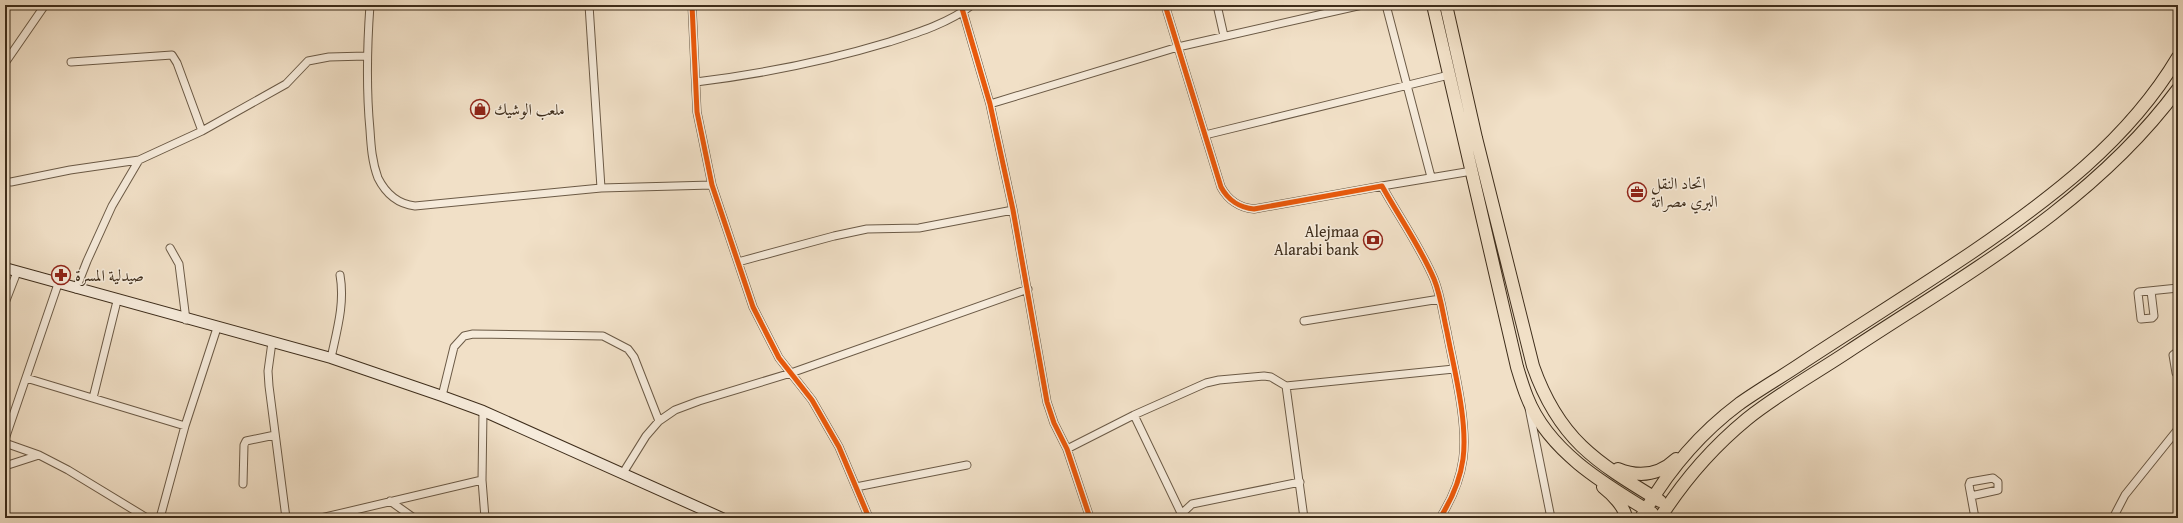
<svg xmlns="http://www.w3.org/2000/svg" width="2183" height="523" font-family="'Gentium Book Plus',Amiri,serif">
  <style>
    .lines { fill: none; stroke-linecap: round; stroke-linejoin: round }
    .street-casing { stroke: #6b5a46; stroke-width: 9 }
    .secondary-casing { stroke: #3e2d1b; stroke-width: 12 }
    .primary-casing { stroke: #3e2d1b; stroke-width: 14 }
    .street { stroke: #f6ebdb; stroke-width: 7 }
    .secondary { stroke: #f6ebdb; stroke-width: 10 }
    .primary { stroke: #f1e0c7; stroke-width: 12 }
    .cycleway-casing { stroke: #f6ebdb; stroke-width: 8 }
    .cycleway { stroke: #e8590c; stroke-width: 5 }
    .labels { text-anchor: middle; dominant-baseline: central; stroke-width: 3; stroke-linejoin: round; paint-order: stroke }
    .poi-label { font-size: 16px; fill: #3e2d1b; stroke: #f6ebdb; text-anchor: start }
  </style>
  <rect width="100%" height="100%" fill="#f1e0c7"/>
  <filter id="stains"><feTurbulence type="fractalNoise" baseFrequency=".005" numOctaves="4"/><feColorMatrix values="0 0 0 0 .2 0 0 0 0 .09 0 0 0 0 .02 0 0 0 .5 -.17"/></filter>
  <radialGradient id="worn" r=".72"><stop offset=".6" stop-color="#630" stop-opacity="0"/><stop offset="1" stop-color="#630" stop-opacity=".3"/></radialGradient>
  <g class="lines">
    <g class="street-casing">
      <path id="street" d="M370,5C367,47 366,88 370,130C371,146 372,162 378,178C386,194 398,204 415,206L601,188L712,185
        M589,5L601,188
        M692,5L697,112L702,136L712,185L753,307L779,358L812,400L839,447L869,518
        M961,5L990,104L1013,210L1047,402L1054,423L1067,449L1090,518
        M1165,5L1221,187C1228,200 1240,208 1254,209L1382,186C1399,217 1420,246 1434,279C1441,296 1443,315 1447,332C1454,369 1468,422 1463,459C1460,481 1452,499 1440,518
        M1217,5L1224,36
        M1386,5L1431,177
        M71,62L172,55L177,63L202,131
        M5,63L45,5
        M696,82C762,74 826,61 889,42C917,33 949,23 972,5
        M990,104L1178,47L1362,5
        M1205,135L1449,75
        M11,182L70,170L139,160
        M1382,186L1472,171
        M170,248L179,264L186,320
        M738,262L834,236L867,229L919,228L1013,210
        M76,289L87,261L112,206L139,160L202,131L286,84L308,61L329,57L366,56
        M2151,291L2154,316L2152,318L2141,319L2138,293L2139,292L2178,288
        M5,303L17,272
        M1304,321L1440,299
        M272,342L268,371L269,386L286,518
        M2178,351L2173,355L2176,373L2178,375
        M331,358C337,330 345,303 340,275
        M26,378L185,426
        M1286,386L1454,369
        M442,396L454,347L464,336L473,334L603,336L628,349L634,357L659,421
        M93,398L117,301
        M1529,408L1551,518
        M483,411L482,480L485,518
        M1134,415L1181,513
        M5,439L58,284
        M5,443L39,455L68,470L147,518
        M1067,449L1134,415L1206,383L1219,380L1264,376L1271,377L1286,386L1304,518
        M5,466L39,455
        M623,473L646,436L659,421L675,410L699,401L791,373L1028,289
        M243,484L244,445L246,441L275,435
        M856,487L967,465
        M1971,496L1998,490V482L1993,478L1970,482L1969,485L1975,518
        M390,501L414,518
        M160,518L185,426L217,328
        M321,518L482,480
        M1177,518L1192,504L1300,482
        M2113,518L2125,495L2178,429"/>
    </g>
    <g class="secondary-casing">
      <path id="secondary" d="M5,268L331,358L442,396L483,411L722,518"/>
    </g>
    <g class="primary-casing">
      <path id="primary" d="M1433,5L1517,367C1520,377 1523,387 1527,397C1548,451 1604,484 1652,513
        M1446,5L1476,138L1533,366C1559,440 1596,462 1660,501
        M1618,469C1640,478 1659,475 1676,459
        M1603,487C1612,494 1625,507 1626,518
        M1641,518C1665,475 1699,434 1739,404C1760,389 1783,376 1805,361C1860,325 1916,290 1971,253C2050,199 2128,141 2178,57
        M1660,518C1684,480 1713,447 1747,419C1778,394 1816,373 1849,351C1966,274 2094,203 2178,89"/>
    </g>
    <use href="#street" class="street"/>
    <use href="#secondary" class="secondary"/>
    <use href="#primary" class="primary"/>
    <g class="cycleway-casing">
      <path id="cycleway" d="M692,5L697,112L702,136L712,185L753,307L779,358L812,400L839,447L869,518
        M961,5L990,104L1013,210L1047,402L1054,423L1067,449L1090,518
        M1165,5L1221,187C1228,200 1240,208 1254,209L1382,186C1399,217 1420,246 1434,279C1441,296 1443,315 1447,332C1454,369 1468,422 1463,459C1460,481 1452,499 1440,518"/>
    </g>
    <use href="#cycleway" class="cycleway"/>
  </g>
  <defs>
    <g id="shop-ring" transform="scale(1)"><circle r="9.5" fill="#f6ebdb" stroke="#8f2418" stroke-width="1.5"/><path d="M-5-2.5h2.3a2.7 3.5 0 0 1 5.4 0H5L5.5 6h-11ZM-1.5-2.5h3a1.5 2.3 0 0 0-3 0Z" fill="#8f2418"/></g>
    <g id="office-ring" transform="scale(1)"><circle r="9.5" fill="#f6ebdb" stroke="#8f2418" stroke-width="1.5"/><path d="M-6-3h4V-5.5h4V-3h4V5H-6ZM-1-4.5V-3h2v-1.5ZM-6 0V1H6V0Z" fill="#8f2418"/></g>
    <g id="bank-ring" transform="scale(1)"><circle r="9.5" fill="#f6ebdb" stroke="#8f2418" stroke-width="1.5"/><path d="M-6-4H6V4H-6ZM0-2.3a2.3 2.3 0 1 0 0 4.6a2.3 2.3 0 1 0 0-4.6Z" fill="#8f2418"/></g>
    <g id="pharmacy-ring" transform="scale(1)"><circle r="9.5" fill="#f6ebdb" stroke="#8f2418" stroke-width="1.5"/><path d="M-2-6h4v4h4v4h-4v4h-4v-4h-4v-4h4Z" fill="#8f2418"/></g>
  </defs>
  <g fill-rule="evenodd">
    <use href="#shop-ring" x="480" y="109"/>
    <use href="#office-ring" x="1637" y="192"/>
    <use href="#bank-ring" x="1373" y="240"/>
    <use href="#pharmacy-ring" x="61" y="275"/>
  </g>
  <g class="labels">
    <g class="poi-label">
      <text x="494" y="109">ملعب الوشيك</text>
      <text x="1651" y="183">اتحاد النقل<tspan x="1651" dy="18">البري مصراتة</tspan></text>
      <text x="1359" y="231" text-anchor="end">Alejmaa<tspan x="1359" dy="18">Alarabi bank</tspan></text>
      <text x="75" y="275">صيدلية المسرة</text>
    </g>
  </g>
  <rect width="2183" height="523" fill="none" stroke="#f1e0c7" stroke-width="20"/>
  <rect x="6" y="6" width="2171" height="511" fill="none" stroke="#3e2d1b" stroke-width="2"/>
  <rect x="10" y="10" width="2163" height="503" fill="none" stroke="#3e2d1b"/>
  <rect width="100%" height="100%" filter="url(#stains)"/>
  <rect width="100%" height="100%" fill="url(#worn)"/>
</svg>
